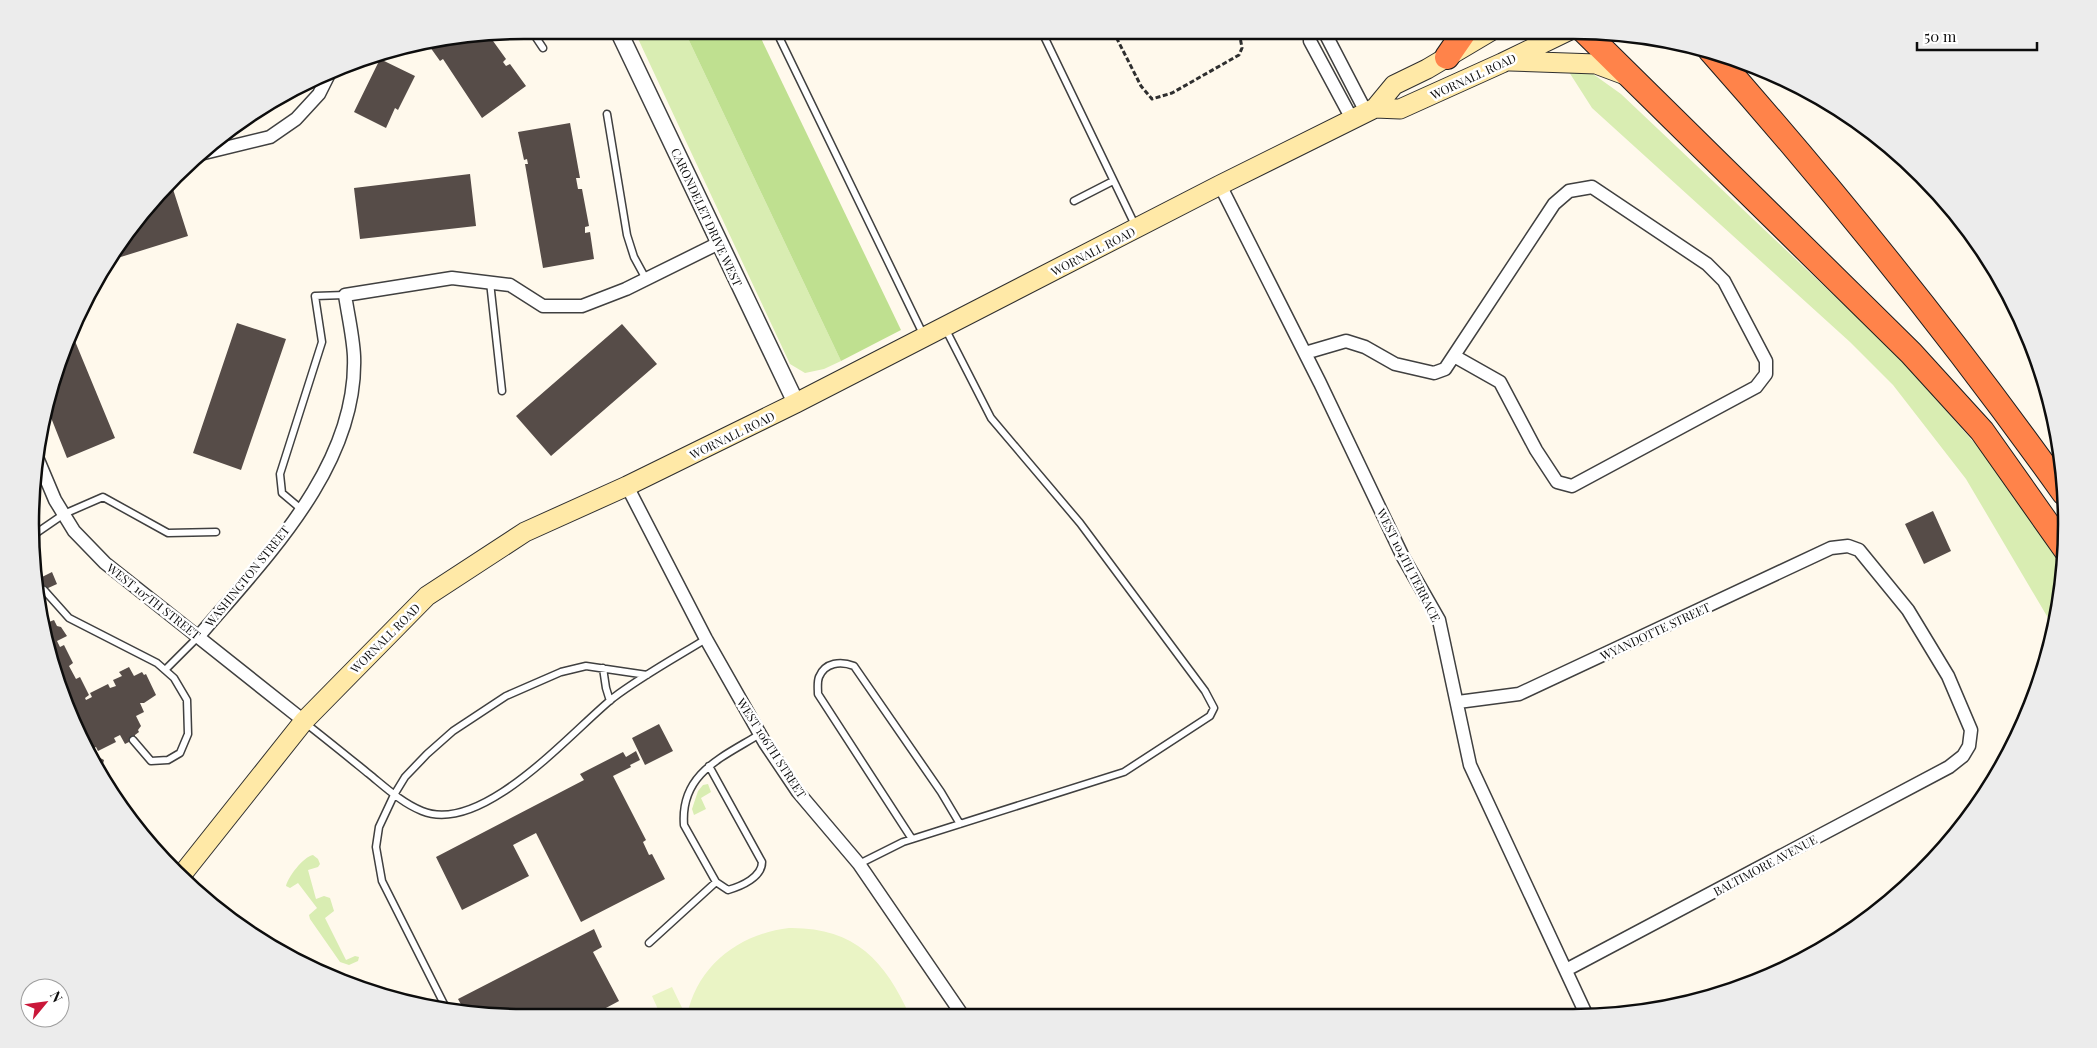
<svg xmlns="http://www.w3.org/2000/svg" width="2097" height="1048" font-family="'Playfair Display',serif">
  <style>
    .green { fill: #d9edb2 }
    .forest { fill: #bfe090 }
    .pitch { fill: #eaf4c5 }
    .building { fill: #564c48 }
    .lines { fill: none; stroke-linecap: round; stroke-linejoin: round }
    .service-casing { stroke: #404040; stroke-width: 9 }
    .minor-casing { stroke: #404040; stroke-width: 15 }
    .tertiary-casing { stroke: #404040; stroke-width: 19 }
    .secondary-casing { stroke: #2f2f2f; stroke-width: 21 }
    .motorway-casing { stroke: #1e1e1e; stroke-width: 26 }
    .path { stroke: #2f2f2f; stroke-width: 3; stroke-dasharray: 5 2.5; stroke-linecap: butt }
    .service { stroke: #fff; stroke-width: 6 }
    .minor { stroke: #fff; stroke-width: 12 }
    .tertiary { stroke: #fff; stroke-width: 16 }
    .secondary { stroke: #ffe9a7; stroke-width: 19 }
    .motorway { stroke: #ff834a; stroke-width: 24 }
    .labels { text-anchor: middle; dominant-baseline: central; stroke-width: 5; stroke-linejoin: round; paint-order: stroke }
    .street-label { font-size: 12px; fill: #0d0d0d; stroke: #fff }
    .rim { fill: none; stroke: #0d0d0d; stroke-width: 2.5 }
  </style>
  <rect width="100%" height="100%" fill="#fff9ec"/>
  <path class="green" d="M634,30H684L841,361L824,369L805,373L790,364Z
    M1569,72L1593,74L1621,94L1899,357L2006,479L2066,558L2054,628L1966,479L1893,385L1850,342L1592,108Z
    M708,784L711,792L701,798L706,809L694,815L692,809L698,791L703,785Z
    M313,855L318,859L320,864L318,867L308,870L316,899L324,896L330,898L334,911L325,918L346,960L355,956L359,957L358,961L349,965L340,962L310,919L309,915L317,908L298,883L290,888L286,886C288,877 303,857 313,855Z"/>
  <path class="forest" d="M684,30H757L901,330L841,361Z"/>
  <path class="pitch" d="M789,928C854,927 885,960 910,1016H687C697,966 739,934 789,928Z
    M672,987L686,1016H661L652,996Z"/>
  <path class="building" d="M488,34L506,59L503,62L506,66L510,64L526,86L482,118L443,59L440,61L425,40Z
    M380,59L415,76L398,110L395,108L386,128L354,112Z
    M570,123L580,178H576L578,189H582L589,226L585,227V233L590,232L594,259L543,268L525,164H528L527,159L524,160L518,132Z
    M470,174L476,226L360,239L354,188Z
    M172,186L188,236L108,261L152,199L162,189Z
    M237,323L286,339L241,470L193,453Z
    M622,324L657,364L551,456L516,416Z
    M70,329L115,438L67,458L46,405Z
    M1933,511L1951,551L1924,564L1905,524Z
    M52,572L57,584L35,594L34,581Z
    M48,620L49,622L54,620L57,626L61,627L67,636L57,641L60,647L64,645L73,663L69,666L76,679L80,677L89,695L85,698L86,700L92,697L90,693L108,684L110,688L116,686L113,680L122,676L119,672L129,667L134,676L142,672L144,675L146,674L156,695L144,703H140L144,712L136,716L141,726L138,730L139,732L135,735V739L125,744L120,735L114,738L116,742L98,751L96,747L92,749L91,753L104,760L103,764L106,770L103,778L81,742L47,652L41,624Z
    M659,724L673,751L645,765L632,738Z
    M636,751L640,760L630,765L631,767L613,776L646,840L643,842L649,855L652,854L665,879L581,922L536,833L513,845L529,876L462,910L436,857L584,780L580,774L623,752L626,757Z
    M594,929L602,947L593,952L619,1001L589,1017H492L478,1015L477,1013L465,1012L458,999Z"/>
  <g class="lines">
    <g class="service-casing">
      <path id="service" d="M531,30L543,48
        M781,30L780,39L924,336
        M1041,30L1135,225
        M1141,31L1143,34
        M607,114L627,235L634,257L646,279
        M1074,201L1113,181
        M490,282L502,391
        M301,509L282,493L280,474L322,342L315,296L345,295
        M32,536L64,514L103,497L168,533L216,532
        M33,563L38,579
        M44,590L69,618L157,663L174,678L187,700L188,734L180,753L168,760L151,761L133,740
        M603,668L606,688L610,701
        M165,670L199,636
        M304,722C326,739 348,757 369,774C385,787 402,803 422,811C482,836 571,732 613,698C642,676 675,658 706,639
        M709,766L762,862C762,877 742,886 728,890L716,882L684,825C680,773 723,757 760,734
        M912,839L818,694C818,689 817,682 819,677C825,662 841,661 854,666L941,792L960,824
        M859,864L903,842L1124,772L1210,716L1214,708L1205,691L1080,523L991,418L945,328
        M649,943L716,882
        M447,1010L382,881L376,847L379,827L394,795L405,777L427,754L453,731L506,696L561,672L586,666L647,675"/>
    </g>
    <g class="minor-casing">
      <path id="minor" d="M1312,31L1310,41L1352,119
        M1322,31L1325,33L1366,112
        M200,154L270,137L296,119L319,94L330,72
        M1220,185L1320,383L1403,557L1439,620L1470,765L1586,1014
        M1305,353L1346,341L1365,347L1395,364L1434,373L1445,369L1554,204L1569,191L1592,187L1707,264L1724,281L1766,361V374L1756,387L1572,486L1557,482L1536,450L1500,382L1454,356
        M36,455L55,500L74,531L105,563L304,721
        M627,486L706,639L765,743L798,792L859,864L963,1016
        M199,636C265,558 358,466 354,356C353,336 348,315 345,295L452,278L510,285L543,306H582L626,289L719,243
        M1458,702L1519,694L1831,548L1848,546L1859,550L1908,610L1948,676L1971,730L1969,746L1963,756L1949,767L1566,970"/>
    </g>
    <g class="tertiary-casing">
      <path id="tertiary" d="M618,30L796,403"/>
    </g>
    <g class="secondary-casing">
      <path id="secondary" d="M1510,61L1596,64L1628,76
        M1375,108L1400,109L1502,63L1568,31
        M180,877L304,721L427,596L525,532L627,486L796,403L1220,185L1375,108L1394,85L1427,69L1491,31"/>
    </g>
    <g class="motorway-casing">
      <path id="motorway" d="M1584,31L1911,353L1982,431L2066,550
        M1710,50C1836,192 1954,339 2064,493
        M1447,57L1465,31"/>
    </g>
    <path class="path" d="M1113,31L1141,86L1152,99L1172,93L1239,55L1242,48L1239,31"/>
    <use href="#service" class="service"/>
    <use href="#minor" class="minor"/>
    <use href="#tertiary" class="tertiary"/>
    <use href="#secondary" class="secondary"/>
    <use href="#motorway" class="motorway"/>
  </g>
  <g class="labels">
    <g class="street-label">
      <text transform="translate(1473 76) rotate(-25)">WORNALL ROAD</text>
      <text transform="translate(707 217) rotate(65)">CARONDELET DRIVE WEST</text>
      <text transform="translate(1093 251) rotate(-27)">WORNALL ROAD</text>
      <text transform="translate(732 435) rotate(-26)">WORNALL ROAD</text>
      <text transform="translate(1409 565) rotate(63)">WEST 104TH TERRACE</text>
      <text transform="translate(247 576) rotate(-51)">WASHINGTON STREET</text>
      <text transform="translate(154 601) rotate(38)">WEST 107TH STREET</text>
      <text transform="translate(1655 631) rotate(-25)">WYANDOTTE STREET</text>
      <text transform="translate(385 638) rotate(-45)">WORNALL ROAD</text>
      <text transform="translate(772 748) rotate(57)">WEST 106TH STREET</text>
      <text transform="translate(1765 865) rotate(-28)">BALTIMORE AVENUE</text>
    </g>
  </g>
  <path d="M0 0H2097V1048H0ZM524 39H1573A485 485 0 0 1 2058 524V524A485 485 0 0 1 1573 1009H524A485 485 0 0 1 39 524V524A485 485 0 0 1 524 39Z" fill="#ececec" fill-rule="evenodd"/>
  <path class="rim" d="M524 39H1573A485 485 0 0 1 2058 524V524A485 485 0 0 1 1573 1009H524A485 485 0 0 1 39 524V524A485 485 0 0 1 524 39Z"/>
  <g transform="translate(45 1003) rotate(61)"><circle r="24" fill="#ffffff" stroke="#9e9e9e"/>
  <path d="M0-4L9 19L0 12L-9 19Z" fill="#ca1739"/>
  <text y="-8" font-size="14" font-weight="bold" text-anchor="middle" fill="#0d0d0d">N</text>
  </g>
  <path d="M1917 42v8h120v-8" fill="none" stroke="#0d0d0d" stroke-width="2.5"/>
  <text x="1924" y="42" font-size="15" fill="#0d0d0d" stroke="#ffffff" stroke-width="4" paint-order="stroke">50 m</text>
</svg>
